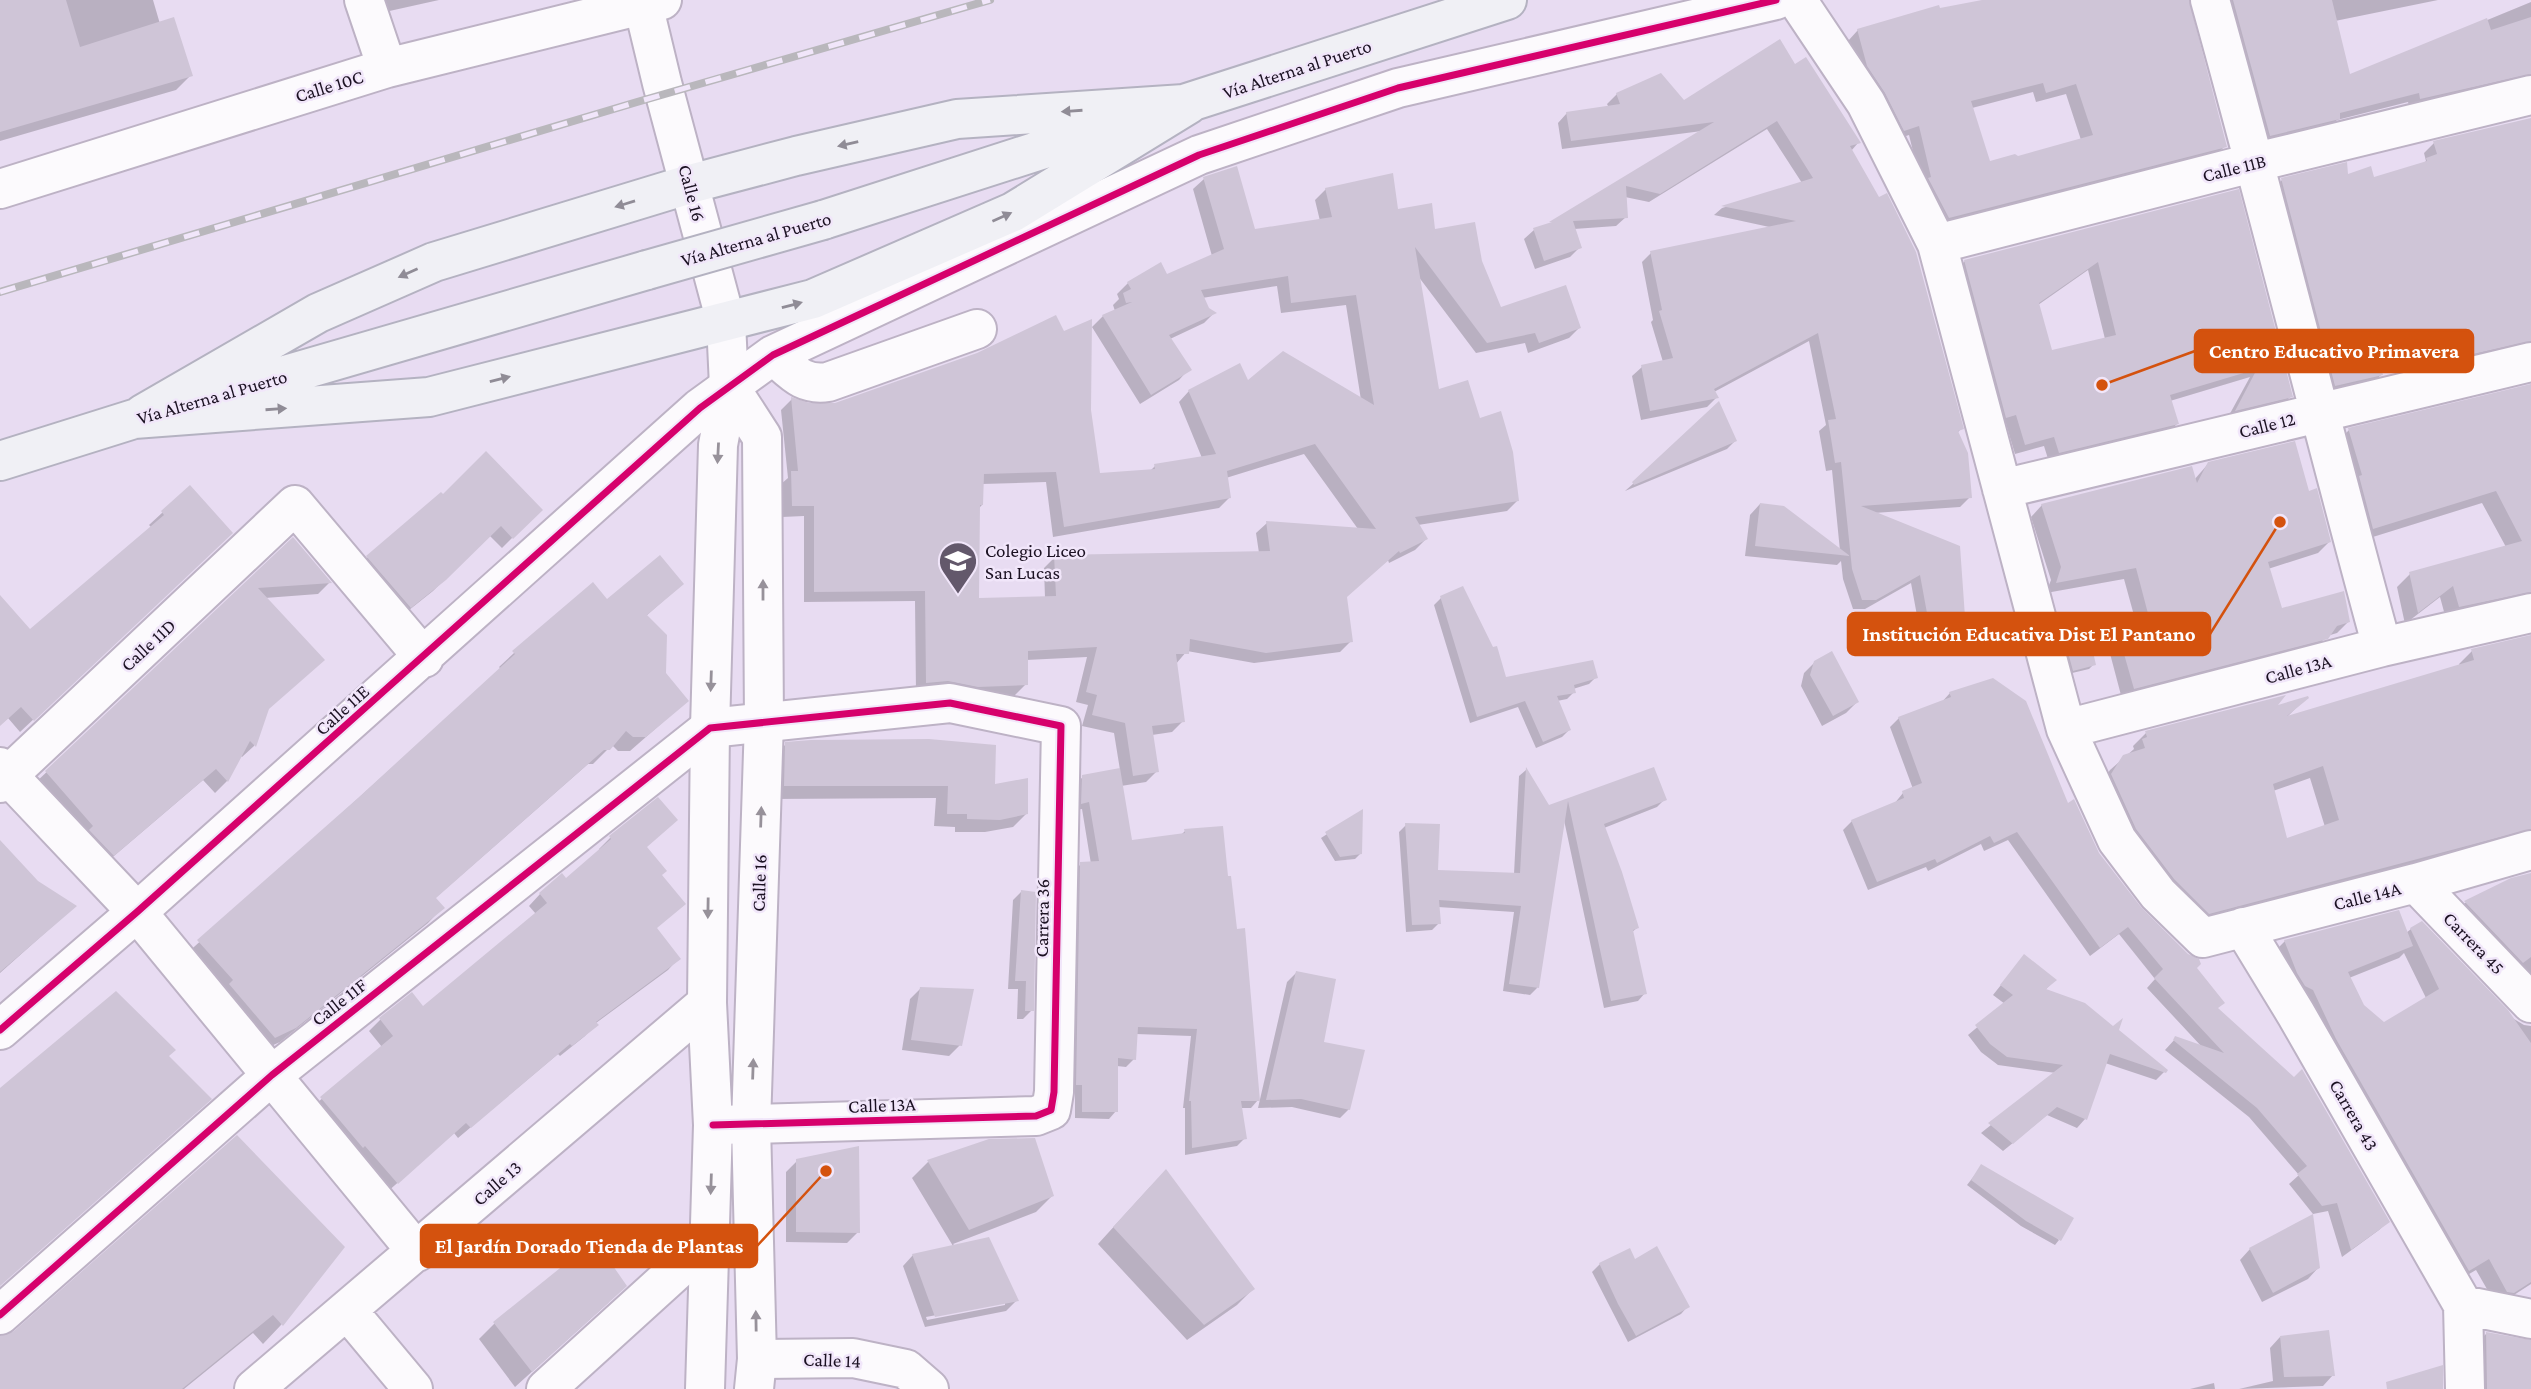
<svg xmlns="http://www.w3.org/2000/svg" width="2531" height="1389" font-family="'Crimson Pro',serif">
  <style>
    .shadow { fill: #0003; fill-rule: evenodd }
    .building { fill: #cfc5d7; fill-rule: evenodd }
    .lines { fill: none; stroke-linecap: round; stroke-linejoin: round }
    .minor-casing { stroke: #bdb2c5; stroke-width: 42 }
    .tertiary-casing { stroke: #bdb2c5; stroke-width: 42 }
    .primary-casing { stroke: #b4b2c1; stroke-width: 42 }
    .minor { stroke: #fcfafd; stroke-width: 38 }
    .tertiary { stroke: #fcfafd; stroke-width: 38 }
    .primary { stroke: #f0f0f5; stroke-width: 38 }
    .rail-casing { stroke: #b9b7bc; stroke-width: 8 }
    .rail { stroke: #f1e6fa; stroke-width: 5; stroke-dasharray: 16; stroke-linecap: butt }
    .primary-bridge-casing { stroke: #b4b2c1; stroke-width: 42; stroke-linecap: butt }
    .primary-bridge { stroke: #f0f0f5; stroke-width: 38 }
    .cycleway-casing { stroke: #f1e6fa; stroke-width: 11 }
    .cycleway { stroke: #d6006c; stroke-width: 7 }
    .oneway { fill: #908c96 }
    .oneway2 { fill: #97919a }
    .labels { text-anchor: middle; dominant-baseline: central; stroke-width: 5; stroke-linejoin: round; paint-order: stroke }
    .street-label { font-size: 19px; fill: #1b1122; stroke: #f1e6fa }
    .poi-label { font-size: 19px; fill: #1b1122; stroke: #f1e6fa; text-anchor: start }
    .leader { fill: none; stroke: #d4520e; stroke-width: 2.5 }
    .callout-dot { fill: #d4520e; stroke: #f1e6fa; stroke-width: 2.5 }
    .callout { fill: #d4520e; stroke: #d4520e; stroke-width: 2.5 }
    .callout-label { font-size: 21px; text-anchor: middle; font-weight: bold; fill: #fff }
  </style>
  <rect width="100%" height="100%" fill="#e8dcf2"/>
  <path class="shadow" d="M0,0H153L160,24L191,75L176,90L0,141Z
    M381,0H439L385,12Z
    M1991,0H2187L2225,146L2215,156L1938,228L1922,188L1909,135L1894,140L1858,76L1848,41L1858,30ZM2033,92L2036,102L2066,94L2081,140L2018,157L1989,163L1972,108Z
    M2219,0H2438L2335,21L2349,77L2531,2V74L2495,88L2410,109L2408,102L2337,120L2328,129L2260,145Z
    M1795,66L1858,143L1851,151L1962,428L1957,433L1970,497L1960,507L1874,513L1964,616L1954,626L1920,632L1911,583L1865,609H1853L1843,579L1841,561L1837,565L1745,556L1750,515L1760,504L1840,551L1832,470L1826,471L1819,431L1826,425L1809,341L1714,392L1716,398L1707,407L1641,420L1632,376L1642,367L1663,362L1651,322L1653,320L1642,262L1651,253L1774,228L1714,215L1722,208L1802,183L1767,129L1649,202L1625,197L1626,217L1616,226L1574,229L1580,247L1570,257L1535,269L1524,239L1534,230L1549,225L1702,131L1562,149L1558,123L1567,113L1609,108L1607,104L1617,94L1683,102Z
    M2531,119V342L2502,353L2432,370L2429,362L2377,360L2381,375L2370,385L2325,396L2272,190L2282,180L2347,176L2373,179L2422,165L2426,161L2424,153L2434,143Z
    M1204,179L1254,231L1320,221L1315,200L1326,189L1396,211L1481,261L1500,309L1579,328L1569,338L1528,353L1525,343L1476,353L1418,276L1438,391L1478,420L1518,500L1507,511L1418,525L1426,539L1415,550L1389,563L1388,560L1345,597L1351,641L1340,652L1254,663L1187,651L1175,665L1183,721L1172,732L1152,735L1157,771L1146,782L1121,786L1131,842L1181,835L1185,831L1226,878L1258,1100L1251,1108H1240L1245,1138L1237,1146L1185,1155V1108H1183L1191,1036L1136,1034L1134,1059L1126,1067L1117,1066L1116,1111L1109,1119L1075,1118V1093L1069,1092L1073,872L1081,864H1091L1082,809L1074,810L1075,784L1083,777L1120,770L1114,733L1082,726L1088,705L1076,702L1087,657L1026,660V684L1015,695L967,697L916,693L915,601L804,602V516L782,517L781,484L788,478L781,410L792,399L808,405L1089,410L1098,475L1150,471L1155,466L1202,458L1179,402L1189,391L1248,383L1361,400L1346,305L1281,313L1277,286L1202,298L1208,309L1214,313L1204,323L1170,339L1189,369L1179,380L1140,404L1092,327L1103,316L1115,311L1113,305L1119,299L1117,294L1128,283L1160,265L1166,276L1212,256L1193,189ZM1304,454L1358,529L1267,523L1256,533L1259,553L1055,557L1044,568L1045,598L977,600L979,508L982,505V484L1046,482L1053,537L1219,508L1230,497L1226,478Z
    M2237,191L2291,396L2281,406L2227,419L2250,377L2170,401L2177,424L2167,433L2049,462L2044,446L2015,454L2006,424L1996,427L1955,271L1965,261ZM2088,270L2105,339L2051,353L2038,305Z
    M2531,396V609L2446,619L2440,597L2405,624L2397,587L2410,574L2506,547L2482,503L2360,541L2336,443L2349,430Z
    M1735,441L1727,449L1625,491L1634,483Z
    M2208,464L2308,493L2329,542L2318,553L2268,569L2280,610L2349,621L2337,633L2327,636L2314,649L2122,699L2108,646L2119,635L2138,630L2124,579L2046,593L2051,580L2031,517L2042,505L2194,480Z
    M190,487L218,546L20,732L8,718L0,725V598L30,632L152,528L149,525Z
    M540,510L502,548L489,535L433,591L399,618L357,568L368,557Z
    M293,539L329,583L318,594L265,598L267,710L254,746L242,757L240,755L227,781L215,793L203,780L101,867L34,784Z
    M593,584L607,601L682,584L646,616L664,674L687,701L630,751H618L612,745L593,764H588L434,899L442,908L428,923L280,1042L260,1051L184,956L501,669L499,667L514,653Z
    M1441,598L1505,679L1596,677L1589,684L1573,689L1574,692L1567,699L1557,701L1569,730L1562,737L1536,748L1518,707L1470,723L1434,605Z
    M2064,636L2094,664L2089,669L2068,674L2059,641Z
    M2531,637V846L2196,926L2098,788L2110,770L2134,749L2133,746L2146,733L2274,708L2306,698L2286,718L2460,666L2459,664L2472,651ZM2310,778L2325,827L2286,840L2273,791Z
    M1815,662L1857,702L1846,713L1822,726L1801,686L1804,673Z
    M1950,693L2067,805L2098,854L2139,908L2195,968L2216,1009L2388,1221L2379,1230L2342,1257L2328,1211L2313,1214L2289,1184L2299,1175L2249,1117L2165,1050L2176,1038L2202,1047L2147,988L2155,979L2119,934L2090,956L2008,840L1984,851L1981,844L1928,871L1926,867L1868,890L1843,830L1852,821L1894,804L1903,793L1913,789L1890,727L1899,718L1941,703Z
    M786,744L993,786L1027,813L1013,827L985,832H955V827L934,826L936,798L771,799L773,757Z
    M1653,769L1665,799L1657,807L1604,828L1637,928L1632,932L1645,993L1638,1001L1604,1008L1564,820L1537,988L1530,995L1503,991L1514,912L1438,907L1439,923L1432,930L1406,932L1399,832L1406,825L1437,871L1514,874L1519,776L1526,770L1548,807Z
    M658,800L646,848L660,876L656,929L679,958L668,970L596,1023L585,1036L560,1056L558,1054L458,1138L454,1133L386,1193L310,1109L382,1047L369,1031L380,1020L411,995L422,1009L536,914L529,906L540,894L561,876L566,881L600,851L599,849L610,838Z
    M1361,812L1360,854L1355,859L1335,861L1321,838Z
    M0,842L36,883L74,907L0,973Z
    M2531,875V996L2453,914L2465,903L2512,880Z
    M1021,892L1032,1010L1023,1019H1017L1018,989H1008L1013,900Z
    M2411,929L2514,1019L2524,1025L2531,1026V1284L2500,1304L2495,1303L2476,1270L2457,1281L2273,953L2285,941L2406,933ZM2404,953L2426,998L2384,1024L2363,1006L2349,978L2399,958Z
    M2024,956L2054,981L2045,990L2117,1031L2165,1071L2156,1080L2105,1063L2085,1119L2077,1128L2047,1115L2003,1151L1981,1133L2056,1073L1998,1065L1981,1052L1968,1035L2005,1004L1993,995Z
    M1296,973L1349,1109L1340,1118L1292,1107L1258,1108L1287,982Z
    M921,988L960,1045L949,1056L902,1050L910,999Z
    M989,1141L1052,1196L1036,1212L953,1244L1017,1300L1006,1311L925,1327L903,1266L913,1255L953,1246L912,1178L928,1162ZM1005,1302V1305L927,1320L926,1317Z
    M797,1161L858,1232L847,1243L786,1242V1172Z
    M1981,1167L2059,1240L2055,1245L2021,1226L1967,1185Z
    M1150,1187L1253,1289L1237,1305L1187,1340L1098,1244Z
    M343,1247L281,1325L263,1344L253,1333L184,1389H0V1338Z
    M2250,1249L2318,1268L2308,1279L2262,1302L2240,1260Z
    M1634,1261L1688,1306L1681,1314L1628,1342L1592,1272L1600,1264Z
    M609,1302L515,1387L479,1339L495,1323Z
    M2486,1334L2531,1342V1389H2473L2472,1348Z
    M2280,1337L2333,1375L2323,1386L2239,1389L2273,1381L2270,1348Z
    M2214,1383L2215,1389H2190Z"/>
  <path class="building" d="M0,0H66L80,47L174,17L193,76L0,132Z
    M1982,0H2189L2227,147L1949,218L1928,178L1931,177L1919,126L1904,131L1885,93L1867,66L1857,29L1939,5L1940,8ZM2043,83L2046,93L2076,84L2093,135L2018,156L2015,154L1990,161L1971,101Z
    M2233,0H2332L2350,74L2487,18L2491,30L2531,17V74L2420,99L2419,93L2340,113V119L2270,136Z
    M1780,39L1795,64L1806,57L1861,143L1850,146L1879,197L1887,193L1916,252L1964,429L1958,431L1968,453L1972,498L1861,506L1960,546L1965,617L1929,624L1920,575L1876,600H1862L1852,569L1841,462L1835,463L1828,420L1836,419L1818,333L1714,389L1719,398L1650,411L1641,365L1673,358L1659,311L1662,310L1650,251L1796,221L1721,206L1813,178L1777,121L1660,194L1626,186L1628,218L1573,221L1582,248L1544,261L1533,228L1552,222H1549L1714,122L1571,141L1566,112L1620,104L1616,93L1661,73L1684,100Z
    M2531,118V341L2442,361L2439,353L2376,350L2383,375L2335,386L2281,178L2347,162L2348,174L2371,166L2374,177L2427,161L2426,158L2437,154L2433,141Z
    M1237,166L1255,229L1332,217L1325,188L1393,173L1398,209L1432,203L1435,229L1475,222L1482,261L1501,307L1566,285L1581,328L1539,343L1535,333L1487,343L1415,247L1439,389L1468,380L1480,418L1501,411L1513,452L1519,501L1415,517L1428,539L1400,553L1399,551L1347,597L1353,642L1266,653L1190,639L1189,654H1176L1185,722L1152,726L1159,772L1133,776L1125,723L1092,715L1097,695L1086,692L1097,647L1028,651V685L978,687L948,681L926,683L925,591L814,592V506H792L791,471H798L791,397L809,403H835L977,353L1056,315L1064,331L1092,319L1091,410L1100,473L1155,469L1154,464L1216,454L1188,390L1240,363L1248,380L1283,351L1374,405L1356,295L1291,303L1288,276L1201,290L1209,308L1217,313L1169,335L1192,370L1151,395L1102,315L1132,302L1126,303L1123,293L1131,289L1127,282L1161,262L1167,274L1224,249L1203,177ZM1315,444L1376,529L1266,521L1270,551L1054,555L1056,596L979,598L980,505H983L984,474L1056,472L1064,527L1231,498L1227,471Z
    M2239,189L2293,397L2235,411L2257,369L2170,395L2179,424L2059,453L2054,437L2025,445L2016,415L2006,418L1964,260ZM2098,262L2116,335L2052,350L2039,303Z
    M2531,384V592L2459,607L2453,586L2418,613L2409,572L2522,541L2496,491L2373,529L2359,476L2362,475L2348,428Z
    M1719,401L1737,441L1634,485L1632,482Z
    M2295,441L2309,491L2317,488L2331,542L2268,562L2282,608L2344,591L2350,622L2337,626L2328,639L2134,689L2118,633L2151,625L2136,568L2056,583L2061,567L2041,504L2192,466L2197,483L2208,462Z
    M486,451L543,510L513,539L501,526L446,580L411,608L366,556L441,492L443,494Z
    M190,485L233,533L34,721L21,707L0,726V595L30,629L164,515L161,511Z
    M1760,503L1784,506L1850,556L1755,546Z
    M293,537L332,583L258,588L325,660L269,709L256,747L250,741L228,782L216,769L114,856L89,830L93,826L45,771Z
    M660,555L684,584L647,615L667,635L666,673L689,701L646,737H633L626,731L610,750H604L436,898L445,908L296,1028L275,1038L229,984L233,980L197,940L358,798L515,654L512,651L593,582L607,599Z
    M1463,586L1493,647L1497,646L1506,677L1593,660L1598,678L1574,685L1576,693L1557,696L1571,730L1543,742L1525,701L1477,717L1440,596Z
    M2087,625L2096,665L2073,671L2063,634Z
    M2531,635V829L2209,914L2174,879L2136,829L2111,774L2123,755L2145,748L2142,739L2147,737L2145,731L2286,695L2278,705L2308,696L2309,698L2287,716L2474,660L2471,649ZM2323,766L2339,820L2287,838L2273,784Z
    M1832,651L1859,702L1833,716L1810,675L1814,661Z
    M1993,678L2026,701L2068,803L2074,799L2099,853L2141,907L2188,954L2199,959L2201,964L2197,968L2225,1003L2218,1008L2294,1077L2302,1069L2390,1222L2351,1250L2337,1203L2322,1206L2297,1174L2307,1166L2257,1108L2173,1040L2175,1036L2224,1053L2154,978L2163,969L2128,927L2100,948L2017,832L1994,843L1990,836L1937,863L1935,859L1877,882L1851,820L1904,798L1902,791L1922,783L1898,717L1951,697L1949,692Z
    M929,739L996,745L995,784L1028,778V814L1000,820L967,819V814H947L948,786H784L785,742L811,740Z
    M1526,767L1549,805L1654,767L1667,800L1604,824L1622,872L1639,928L1633,930L1647,994L1611,1001L1568,801L1539,988L1509,984L1521,906L1439,900L1441,924L1412,925L1405,823L1440,824L1438,870L1520,873Z
    M1120,768L1132,840L1185,833L1184,829L1223,826L1228,876H1231L1237,929L1245,928L1260,1101H1241L1247,1139L1192,1148L1191,1101H1189L1197,1029L1138,1027L1136,1060L1118,1058V1112H1082V1085H1076L1080,862L1099,861L1089,802L1081,804L1082,775Z
    M658,797L678,820L647,847L667,871L662,875L686,904L657,928L681,959L596,1022L599,1025L572,1046L570,1044L471,1128L466,1123L398,1184L365,1146L363,1148L320,1097L393,1036L379,1018L412,992L423,1006L547,903L539,893L562,873L566,878L611,839L609,836Z
    M1363,809L1362,854L1340,857L1325,832Z
    M0,840L38,881L77,906L0,972Z
    M2531,873V957L2523,963L2464,901L2511,878Z
    M1021,890L1036,892L1034,1011H1025L1026,981H1015Z
    M2399,910L2413,946L2348,972L2364,1005L2384,1022L2439,989L2410,928L2422,921L2508,1010L2531,1043V1282L2514,1293L2507,1292L2489,1259L2469,1271L2336,1039L2313,990L2305,986L2297,973L2284,940Z
    M2024,954L2057,980L2046,989L2085,1003L2113,1026L2123,1018L2119,1030L2168,1070L2166,1073L2110,1054L2087,1120L2057,1107L2013,1144L1988,1123L2063,1065L2007,1057L1990,1044L1975,1025L2013,995L2000,985Z
    M1296,971L1336,979L1324,1042L1365,1050L1350,1110L1301,1099L1266,1100Z
    M920,987L974,989L962,1046L911,1040Z
    M116,991L176,1050L169,1056L212,1099L0,1286V1088Z
    M237,1135L345,1247L283,1326L273,1315L182,1389H0V1336L14,1331Z
    M1035,1138L1054,1196L969,1230L927,1160L989,1139Z
    M859,1146L860,1233L796,1232V1159Z
    M1981,1164L2074,1218L2061,1241L2026,1221L1971,1180Z
    M1166,1169L1255,1289L1204,1325L1113,1227Z
    M2313,1214L2320,1268L2273,1293L2249,1248Z
    M989,1237L1019,1301L935,1317L912,1254Z
    M595,1240L627,1286L532,1372L493,1322Z
    M1657,1246L1690,1307L1636,1336L1618,1304L1599,1263L1630,1248L1635,1259Z
    M2329,1330L2335,1376L2284,1377L2280,1336Z
    M2486,1332L2531,1340V1389H2487Z
    M2443,1365V1389H2387L2386,1382Z"/>
  <g class="lines">
    <g class="minor-casing">
      <path id="minor" d="M364,0L387,68
        M1797,0L1866,103L1937,244L2066,729L2117,840L2158,894L2203,938L2416,883L2531,850
        M2210,0C2270,215 2323,432 2382,647
        M0,189L387,68L662,0
        M1937,244L2256,162L2531,95
        M773,355C792,371 802,386 828,382L977,329
        M2002,489L2531,362
        M2066,729L2382,647L2531,613
        M0,767L137,912L417,1252
        M0,783L295,505L424,658
        M2416,883L2531,1003
        M2243,927L2296,1014L2463,1305L2465,1389
        M0,1030L137,912L700,408L773,355L1199,155L1398,88L1776,0
        M2463,1305L2531,1319
        M347,1310L413,1389
        M0,1315L272,1075L710,728L950,703L1061,726L1054,1092L1051,1110L1036,1116L718,1125
        M757,1359L853,1358L906,1369L929,1389
        M254,1389L707,1003
        M546,1389L709,1241"/>
    </g>
    <g class="tertiary-casing">
      <path id="tertiary" d="M642,0L662,83L726,322L729,386L718,445L710,728L707,1003L713,1125L705,1389
        M729,386L762,437L764,721L751,1125L757,1359L754,1389"/>
    </g>
    <g class="primary-casing">
      <path id="primary" d="M823,220L1507,0
        M143,414L318,313L434,262L690,184L796,156L957,119L1184,104
        M134,419L429,397L813,299L1013,212L1189,104
        M0,461L134,419L647,270"/>
    </g>
    <use href="#minor" class="minor"/>
    <use href="#tertiary" class="tertiary"/>
    <use href="#primary" class="primary"/>
    <g class="rail-casing">
      <path id="rail" d="M0,292L637,102L990,0"/>
    </g>
    <use href="#rail" class="rail"/>
    <g class="primary-bridge-casing">
      <path id="primary-bridge" d="M647,270L823,220"/>
    </g>
    <use href="#primary-bridge" class="primary-bridge"/>
    <g class="cycleway-casing">
      <path id="cycleway" d="M0,1030L137,912L700,408L773,355L1199,155L1398,88L1776,0
        M0,1315L272,1075L710,728L950,703L1061,726L1054,1092L1051,1110L1036,1116L713,1125"/>
    </g>
    <use href="#cycleway" class="cycleway"/>
  </g>
  <defs><path id="oneway-solid" d="M-6-.8H1V-3.2L6.5 0L1 3.2V.8H-6Z" transform="scale(1.75)"/></defs>
  <g class="oneway">
    <use href="#oneway-solid" transform="translate(1072 111) rotate(176)"/>
    <use href="#oneway-solid" transform="translate(848 144) rotate(167)"/>
    <use href="#oneway-solid" transform="translate(625 204) rotate(163)"/>
    <use href="#oneway-solid" transform="translate(1002 217) rotate(-24)"/>
    <use href="#oneway-solid" transform="translate(408 273) rotate(156)"/>
    <use href="#oneway-solid" transform="translate(792 305) rotate(-15)"/>
    <use href="#oneway-solid" transform="translate(500 379) rotate(-14)"/>
    <use href="#oneway-solid" transform="translate(276 409) rotate(-4)"/>
  </g>
  <g class="oneway2">
    <use href="#oneway-solid" transform="translate(718 453) rotate(93)"/>
    <use href="#oneway-solid" transform="translate(763 590) rotate(-90)"/>
    <use href="#oneway-solid" transform="translate(711 681) rotate(92)"/>
    <use href="#oneway-solid" transform="translate(761 817) rotate(-88)"/>
    <use href="#oneway-solid" transform="translate(708 908) rotate(91)"/>
    <use href="#oneway-solid" transform="translate(753 1069) rotate(-88)"/>
    <use href="#oneway-solid" transform="translate(711 1184) rotate(92)"/>
    <use href="#oneway-solid" transform="translate(756 1321) rotate(-91)"/>
  </g>
  <defs>
    <g id="school-pin" transform="scale(2.0125)"><path d="M0 17L-7.5 6A9.5 9.5 0 1 1 7.5 6Z" fill="#63586b" stroke="#f1e6fa"/><path d="M0-5L7-2L0 1L-7-2ZM-4 1L0 2.5L4 1V4Q0 6-4 4Z" fill="#fff"/></g>
  </defs>
  <g fill-rule="evenodd">
    <use href="#school-pin" x="958" y="561"/>
  </g>
  <g class="labels">
    <g class="street-label">
      <text transform="translate(1297 69) rotate(-18)">Vía Alterna al Puerto</text>
      <text transform="translate(329 86) rotate(-17)">Calle 10C</text>
      <text transform="translate(2234 168) rotate(-14)">Calle 11B</text>
      <text transform="translate(692 193) rotate(75)">Calle 16</text>
      <text transform="translate(756 239) rotate(-16)">Vía Alterna al Puerto</text>
      <text transform="translate(212 397) rotate(-16)">Vía Alterna al Puerto</text>
      <text transform="translate(2267 425) rotate(-14)">Calle 12</text>
      <text transform="translate(148 645) rotate(-43)">Calle 11D</text>
      <text transform="translate(2298 669) rotate(-15)">Calle 13A</text>
      <text transform="translate(342 710) rotate(-42)">Calle 11E</text>
      <text transform="translate(759 883) rotate(-88)">Calle 16</text>
      <text transform="translate(2367 896) rotate(-14)">Calle 14A</text>
      <text transform="translate(1042 918) rotate(-89)">Carrera 36</text>
      <text transform="translate(2474 943) rotate(46)">Carrera 45</text>
      <text transform="translate(339 1002) rotate(-38)">Calle 11F</text>
      <text transform="translate(882 1105) rotate(-2)">Calle 13A</text>
      <text transform="translate(2354 1115) rotate(60)">Carrera 43</text>
      <text transform="translate(497 1183) rotate(-41)">Calle 13</text>
      <text transform="translate(832 1360) rotate(2)">Calle 14</text>
    </g>
    <g class="poi-label">
      <text x="985" y="550">Colegio Liceo<tspan x="985" dy="22">San Lucas</tspan></text>
    </g>
  </g>
  <path class="leader" d="M2102 385L2195 351M2280 522L2210 634M826 1171L757 1246"/>
  <g class="callout-dot">
    <circle cx="2102" cy="385" r="7"/>
    <circle cx="2280" cy="522" r="7"/>
    <circle cx="826" cy="1171" r="7"/>
  </g>
  <g class="callout">
    <rect x="2195" y="330" width="278" height="42" rx="7"/>
    <rect x="1848" y="613" width="362" height="42" rx="7"/>
    <rect x="421" y="1225" width="336" height="42" rx="7"/>
  </g>
  <g class="callout-label">
    <text x="2334" y="358">Centro Educativo Primavera</text>
    <text x="2029" y="641">Institución Educativa Dist El Pantano</text>
    <text x="589" y="1253">El Jardín Dorado Tienda de Plantas</text>
  </g>
</svg>
